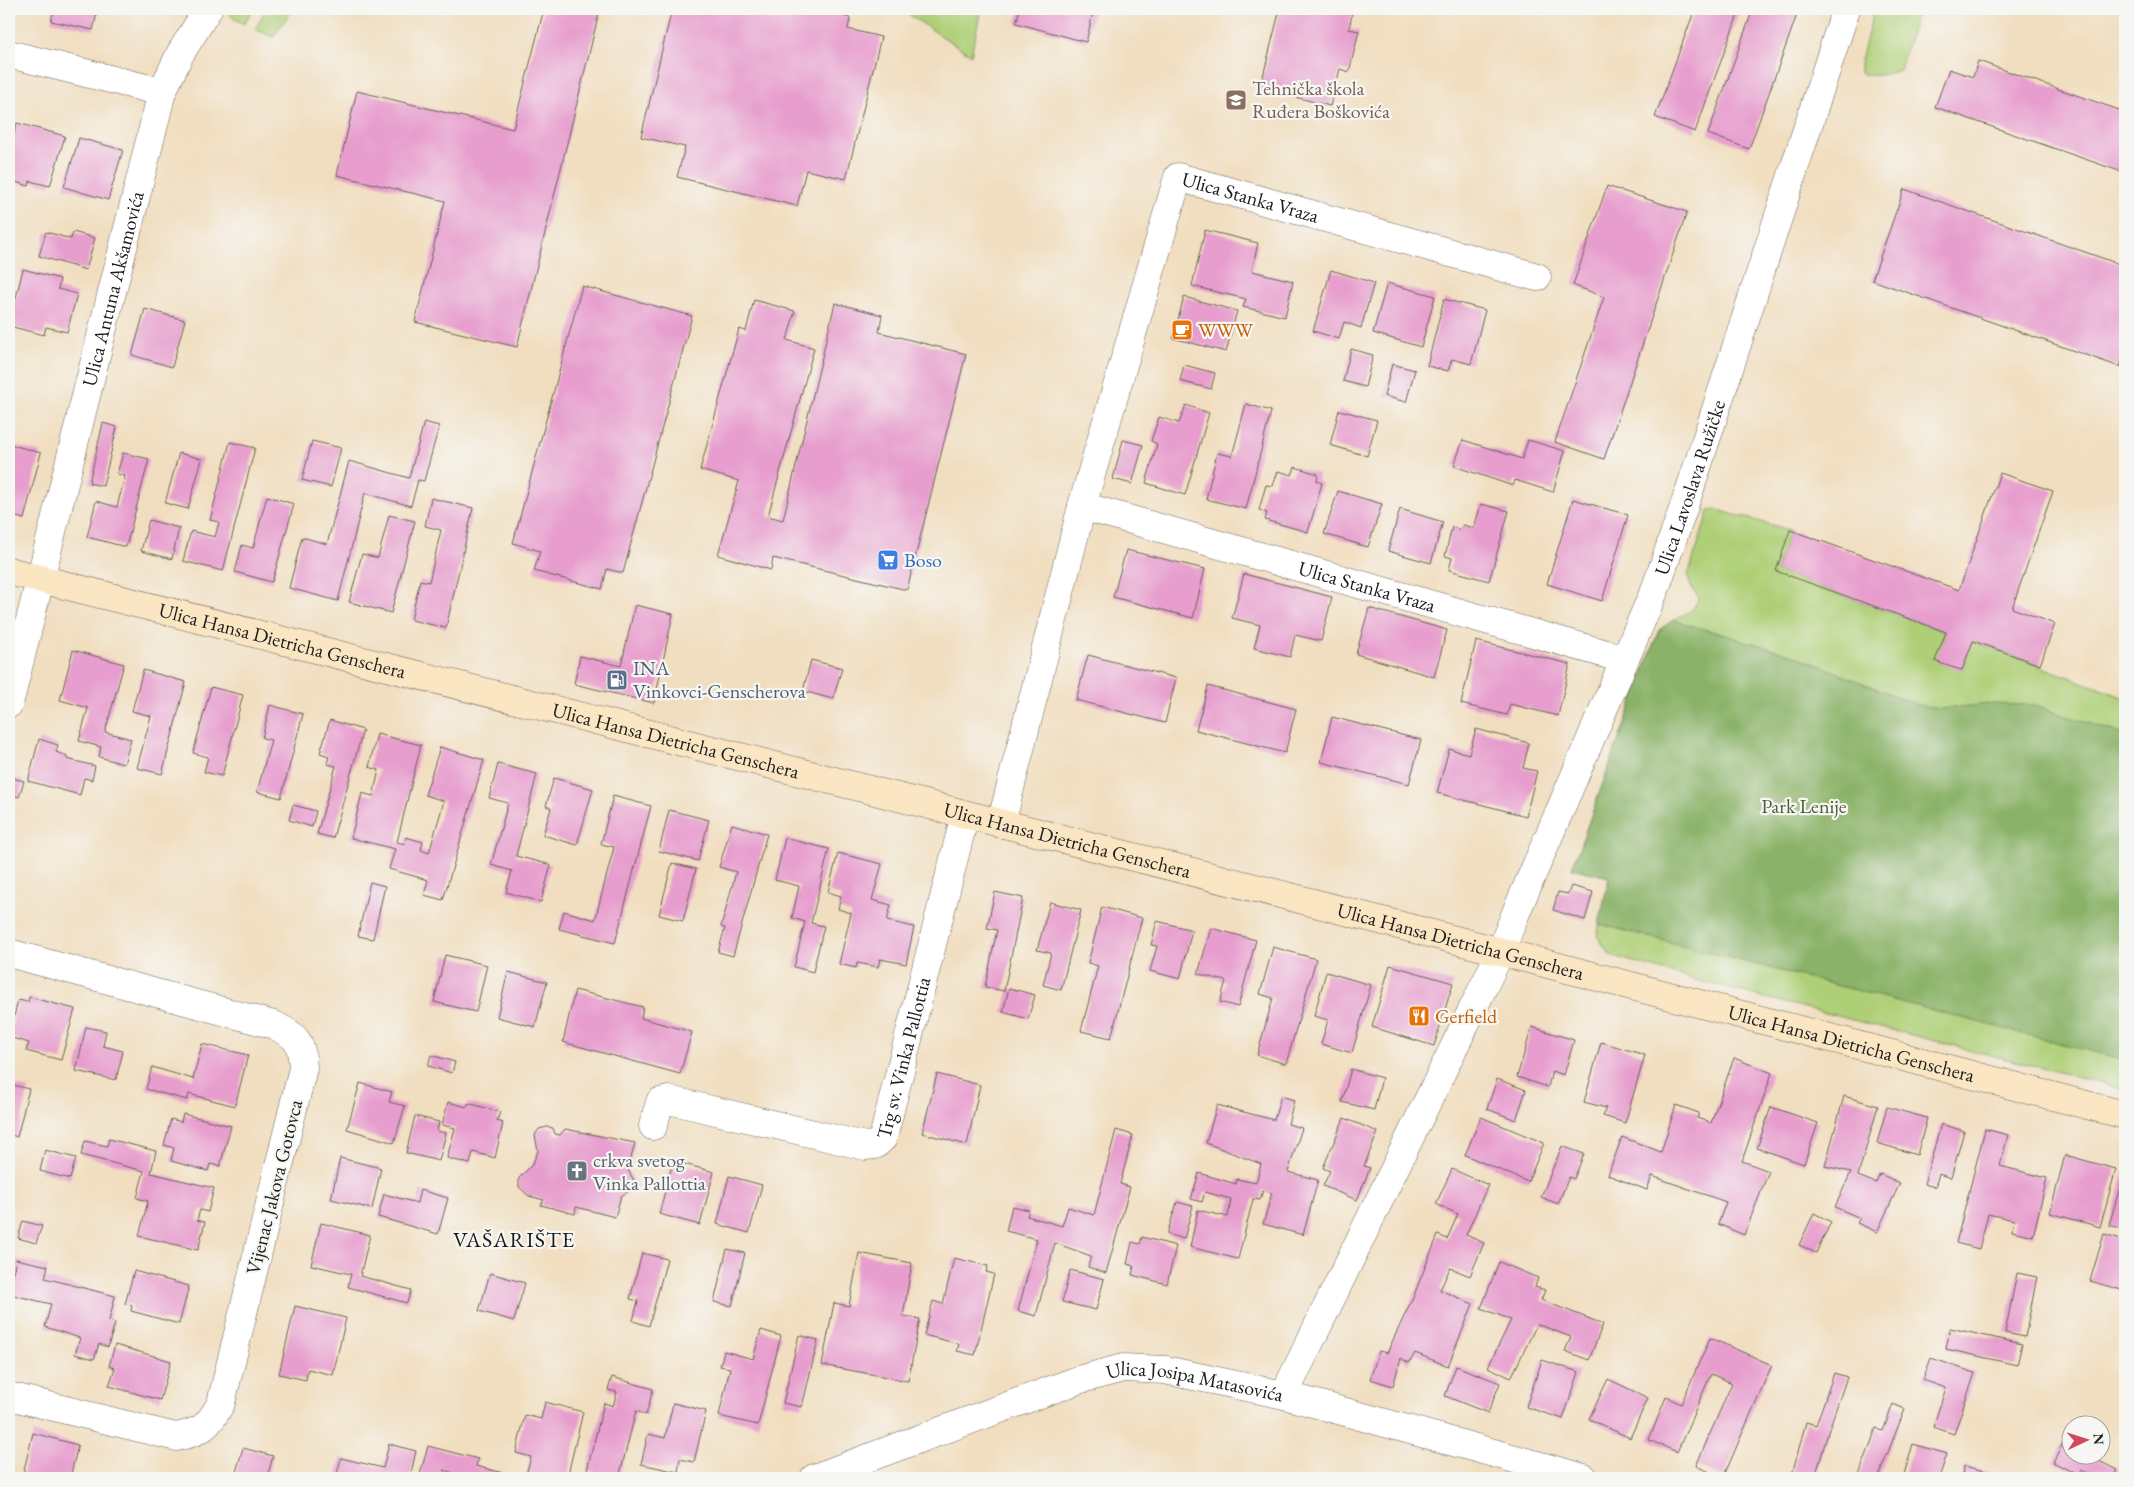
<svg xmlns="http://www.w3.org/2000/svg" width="2134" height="1487" font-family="'EB Garamond',serif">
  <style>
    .green { fill: #aecf76; stroke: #657649 }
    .forest { fill: #8ab267; stroke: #536742 }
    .building { fill: #e79ece }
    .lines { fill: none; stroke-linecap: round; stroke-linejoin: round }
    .minor-casing { stroke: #676055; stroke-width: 29 }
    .secondary-casing { stroke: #676055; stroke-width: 29 }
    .minor { stroke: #fff; stroke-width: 28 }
    .secondary { stroke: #fbe6c4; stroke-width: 28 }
    .labels { text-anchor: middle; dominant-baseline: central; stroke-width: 4.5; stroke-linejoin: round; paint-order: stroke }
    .education-label { font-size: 20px; fill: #785e54; stroke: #f6f6f2; text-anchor: start }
    .street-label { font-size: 20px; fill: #1c1c1c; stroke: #f6f6f2 }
    .food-label { font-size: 20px; fill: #c56008; stroke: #f6f6f2; text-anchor: start }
    .shop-label { font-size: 20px; fill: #366cbe; stroke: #f6f6f2; text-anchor: start }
    .service-label { font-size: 20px; fill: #4e5e75; stroke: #f6f6f2; text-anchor: start }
    .park-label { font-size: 20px; fill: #4f5b3c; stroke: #f6f6f2 }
    .worship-label { font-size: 20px; fill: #5b616d; stroke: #f6f6f2; text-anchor: start }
    .quarter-label { font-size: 22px; letter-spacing: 1px; fill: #1c1c1c; stroke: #f6f6f2 }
  </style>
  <rect width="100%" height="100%" fill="#f6f6f2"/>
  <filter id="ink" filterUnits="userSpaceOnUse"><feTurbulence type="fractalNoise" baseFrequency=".02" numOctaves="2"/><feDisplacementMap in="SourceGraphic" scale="10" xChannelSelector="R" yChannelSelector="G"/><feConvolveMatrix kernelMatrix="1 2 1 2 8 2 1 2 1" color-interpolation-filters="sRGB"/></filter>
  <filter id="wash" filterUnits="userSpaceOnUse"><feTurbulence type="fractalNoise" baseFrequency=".0096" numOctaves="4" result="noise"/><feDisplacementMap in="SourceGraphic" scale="20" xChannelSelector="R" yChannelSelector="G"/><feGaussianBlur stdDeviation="1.12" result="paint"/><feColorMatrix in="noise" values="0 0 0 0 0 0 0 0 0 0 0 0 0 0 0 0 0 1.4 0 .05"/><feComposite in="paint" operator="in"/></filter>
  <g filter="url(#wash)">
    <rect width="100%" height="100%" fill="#f1dec0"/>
    <path class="green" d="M226,9H253L244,24L234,19Z
      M266,9H293L273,37L255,29Z
      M900,9H981L971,55Z
      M1874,9H1918L1900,70C1887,74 1874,78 1860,73V64Z
      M1718,510L1790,530L1776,571L1946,632L1936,661L1962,670L1973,641L2125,698V1089L1691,979L1610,955L1597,936L1609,877L1572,868L1659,630L1693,609L1699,598L1690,585L1688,575L1709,511Z"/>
    <path class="forest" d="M1673,620L1794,655L1915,704L1940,709L1988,704L2033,705L2125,735V1060L1599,924L1609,877L1572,868L1659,630Z"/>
    <g id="blocks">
      <path class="building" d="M54,9H98L93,30L51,21Z
        M544,9H600L517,347L415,322L445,201L337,175L357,91L513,129Z
        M672,9H813L850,18L848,29L881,37L846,179L806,170L797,206L677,177L685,147L641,137Z
        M1020,9H1094L1086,42L1016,23Z
        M1280,9H1333L1352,14L1349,29L1359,31L1349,72L1340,69L1330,106L1260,88Z
        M1695,9H1740L1695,132L1655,117Z
        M1753,9H1799L1749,149L1708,134Z
        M1978,61L2125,112V173L1935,107L1949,69L1973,77Z
        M17,123L65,136L50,186L30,181L29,186L9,180V152Z
        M79,138L123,150L108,200L64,187Z
        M1607,186L1687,212L1604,459L1555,442L1604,297L1573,285Z
        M1904,189L2125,266V352L2120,367L1872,280Z
        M1205,230L1258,243L1252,271L1293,281L1285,317L1243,307L1246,299L1192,286Z
        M46,232L71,239L73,232L95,238L86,270L39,256Z
        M23,269L60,279L58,289L77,294L67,332L46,327L44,335L9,326Z
        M1331,270L1374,283L1361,328L1344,322L1339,339L1313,331Z
        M1387,283L1435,296L1421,347L1373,333Z
        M582,286L692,316L623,573L607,569L602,589L534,571L540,551L513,543Z
        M1184,297L1237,311L1226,352L1173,338Z
        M1444,299L1485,310L1471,364L1452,359L1448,371L1427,366Z
        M754,300L795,311L787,340L814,348L768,516L783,520L835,303L882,315L879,332L966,354L907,590L773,558L771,570L718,555L739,481L700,470L739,329L746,331Z
        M145,309L185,320L172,367L132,355Z
        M1351,349L1373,355L1365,387L1343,381Z
        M1392,364L1415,370L1406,402L1384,396Z
        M1184,365L1215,373L1211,389L1180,381Z
        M1246,404L1271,411L1246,509L1206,499L1217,453L1232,456Z
        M1186,405L1209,413L1185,495L1146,483L1157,444L1151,441L1159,417L1179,423Z
        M1339,410L1377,420L1367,456L1330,445Z
        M424,422L439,426L424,481L418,480L411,506L365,493L338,601L289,588L302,537L327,544L349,461L409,478Z
        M103,423L117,427L103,486L89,483Z
        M1123,440L1143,445L1132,484L1113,479Z
        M1463,440L1522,459L1528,440L1565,451L1553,492L1515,480L1513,486L1454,466Z
        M312,441L341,448L331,487L302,480Z
        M230,442L255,448L223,571L183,561L191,531L215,537L219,522L210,520Z
        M9,444L41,453L24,519L9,515Z
        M123,453L149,459L126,547L87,537L96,501L117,507L125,476L117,474Z
        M179,453L202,459L188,509L165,503Z
        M1295,467L1318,474L1317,481L1322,483L1308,532L1265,520L1267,513L1259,510L1266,485L1273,486L1278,471L1292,475Z
        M2000,473L2053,491L2012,608L2055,624L2040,665L1973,641L1962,670L1951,667L1935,661L1946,632L1776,571L1790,530L1959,590Z
        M1338,491L1382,504L1368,547L1324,534Z
        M267,496L294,504L272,582L235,572L242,545L253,548Z
        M431,498L473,508L446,628L411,620L420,580L429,582L441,530L425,526Z
        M1573,499L1628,515L1602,601L1547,584Z
        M1481,504L1509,511L1489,581L1449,570L1452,558L1445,556L1452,527L1461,530L1463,525L1474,528Z
        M1400,509L1443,522L1431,563L1388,551Z
        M389,515L415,521L391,613L349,602L362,554L378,558Z
        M149,520L179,528L172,559L141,551Z
        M1126,550L1205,569L1193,618L1113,597Z
        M1244,574L1332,597L1321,641L1295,635L1290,657L1254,648L1260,625L1232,618Z
        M635,605L673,614L654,703L574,684L580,656L621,666Z
        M1369,608L1447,630L1434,677L1356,654Z
        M1476,641L1570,664L1558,716L1510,704L1507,715L1461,704Z
        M73,650L124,664L105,732L131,739L124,764L99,757L101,747L79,741L88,708L60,700Z
        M1088,655L1176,678L1165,723L1076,700Z
        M811,660L842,668L833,699L803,691Z
        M143,670L186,682L162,774L137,768L151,716L132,711Z
        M1208,686L1296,709L1285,753L1196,730Z
        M211,687L243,695L222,776L204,772L208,757L193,753Z
        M270,705L303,714L281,798L257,792L271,740L262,738Z
        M1332,717L1421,740L1409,784L1321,762Z
        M330,720L363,730L333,838L317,834L336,766L327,764L329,756L320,753Z
        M1476,729L1529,743L1523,768L1537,771L1526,816L1437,793L1449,749L1469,754Z
        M377,734L421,745L397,842L405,844L406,837L423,842L421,850L429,853L444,801L425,795L440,747L484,760L443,900L424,895L428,880L389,869L395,849L351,838L362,793L373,796L379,770L369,767Z
        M39,739L58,745L56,752L67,756V759L95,766L92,780L84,778L80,795L28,781Z
        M498,764L537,774L516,856L551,865L541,902L506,892L512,871L491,865L508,803L489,798Z
        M9,777L24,781L19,797L9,794Z
        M554,778L593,789L577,845L543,835L551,808L546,806Z
        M613,796L651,806L615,943L559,929L564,911L595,920L614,847L601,844Z
        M293,805L316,811L312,827L289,820Z
        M669,810L709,820L698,861L659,851Z
        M732,824L767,834L733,956L718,952L725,928L721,927L736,872L719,867Z
        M785,838L829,849L811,923L824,926L813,972L794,967L805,922L792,918L799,886L775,880Z
        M838,853L882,864L872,900L891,905L887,921L914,927L906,964L880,959L878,967L857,963L856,968L839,964L851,913L838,909L841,896L828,892Z
        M672,863L696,869L683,921L659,915Z
        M370,882L385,886L373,939L358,936Z
        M1571,886L1593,892L1585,920L1553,910L1558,892L1568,894Z
        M995,892L1023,898L1004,991L985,987L997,930L987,928Z
        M1050,902L1081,910L1061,990L1043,985L1051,953L1037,950Z
        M1102,907L1142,918L1111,1038L1081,1031L1098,966L1088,963Z
        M1157,921L1192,930L1180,979L1150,971L1157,946L1151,945Z
        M1211,928L1256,940L1238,1007L1220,1002L1226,981L1198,974Z
        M1273,947L1316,959L1286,1064L1257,1055L1273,998L1260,994Z
        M445,955L487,965L476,1012L434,1002Z
        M1390,965L1453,983L1434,1046L1372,1027Z
        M508,972L547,982L535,1027L497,1017Z
        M1326,972L1371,985L1352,1053L1321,1044L1328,1020L1314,1016Z
        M1009,988L1035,995L1028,1019L1003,1012Z
        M575,990L643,1007L641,1018L692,1032L680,1074L563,1042Z
        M29,997L75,1009L61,1060L26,1051L29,1043L9,1037L18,1000L28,1002Z
        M86,1027L106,1031L103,1046L123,1051L116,1080L76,1071Z
        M1532,1027L1574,1040L1564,1075L1552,1071L1548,1087L1517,1077Z
        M1601,1042L1645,1055L1625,1123L1603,1116L1606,1108L1584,1102Z
        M202,1044L248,1055L235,1106L189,1094L187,1100L146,1089L152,1067L193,1079Z
        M431,1055L455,1062L452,1073L428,1066Z
        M1734,1058L1772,1073L1742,1161L1769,1171L1744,1235L1718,1224L1726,1202L1652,1176L1647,1190L1608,1175L1622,1137L1661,1152L1676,1105L1699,1113L1697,1118L1711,1123Z
        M1351,1069L1382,1078L1374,1110L1342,1102Z
        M937,1074L980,1085L967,1145L922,1133Z
        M1497,1079L1526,1090L1516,1120L1487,1109Z
        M360,1083L392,1092L389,1102L405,1106L394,1143L347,1129Z
        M9,1084L29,1089L17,1137L9,1134Z
        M1281,1096L1294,1100L1288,1124L1302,1128L1288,1172L1318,1180L1303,1235L1263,1224L1272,1193L1263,1190L1260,1200L1253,1199L1238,1259L1190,1247L1198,1210L1228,1217L1231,1199L1205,1192L1202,1202L1191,1199L1199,1173L1236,1184L1237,1179L1256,1183L1261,1164L1206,1143L1217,1105L1274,1120Z
        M1844,1096L1878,1106L1858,1176L1876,1183L1880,1174L1900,1183L1877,1232L1857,1223L1860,1218L1835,1207L1851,1172L1825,1166Z
        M448,1102L467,1107L468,1103L500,1112L497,1121L503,1123L495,1158L473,1152L470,1164L447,1158L455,1128L442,1125Z
        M1771,1107L1818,1123L1804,1164L1757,1148Z
        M1887,1107L1927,1118L1917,1155L1877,1143Z
        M183,1114L231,1126L220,1166L210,1164L208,1171L171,1161L174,1148L164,1145L171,1119L181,1122Z
        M415,1116L439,1122L437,1131L446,1133L439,1161L406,1153Z
        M1481,1117L1544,1143L1528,1182L1465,1155Z
        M1344,1118L1378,1132L1364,1166L1370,1168L1357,1200L1323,1186L1330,1171L1323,1168Z
        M1941,1124L1964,1131L1951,1178L1939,1174L1935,1187L1924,1184Z
        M547,1127L553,1128L555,1134L560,1135L565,1129L635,1143L628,1170L637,1186L621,1196L615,1217L576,1207L575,1214L541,1205L544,1200L529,1196L519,1187V1178L532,1165L538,1151L535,1135L539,1129Z
        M1985,1129L2008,1135L2000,1166L2047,1178L2033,1236L2012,1231L2014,1220L1988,1214L1979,1249L1956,1243Z
        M1116,1130L1133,1135L1120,1184L1130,1187L1106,1273L1088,1267L1091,1256L1055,1243L1036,1316L1018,1311L1037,1239L1006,1231L1012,1206L1029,1210L1027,1216L1062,1226L1068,1207L1094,1215Z
        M109,1139L156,1151L151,1173L214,1188L208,1212L200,1210L197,1220L205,1222L198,1250L139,1236L148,1201L137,1198L144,1171L81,1155L85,1141L107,1146Z
        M1562,1146L1584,1154L1574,1179L1569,1177L1558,1204L1541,1197Z
        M45,1150L76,1158L70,1179L40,1171Z
        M2065,1155L2116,1169L2100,1227L2050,1213Z
        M340,1158L381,1168L372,1209L331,1199Z
        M673,1161L714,1172L700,1225L659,1214Z
        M1452,1169L1488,1185L1466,1235L1484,1243L1470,1276L1450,1268L1440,1290L1473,1304L1448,1366L1415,1353L1409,1363L1401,1358L1393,1386L1370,1379L1379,1351L1387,1353L1414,1295L1438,1235L1447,1239L1458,1214L1436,1204Z
        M2125,1170V1229L2109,1225Z
        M729,1176L762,1185L749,1233L717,1224Z
        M420,1190L448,1198L438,1234L378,1217L384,1194L417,1203Z
        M1177,1202L1193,1206L1184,1239L1167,1234Z
        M1814,1213L1831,1222L1816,1253L1799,1245Z
        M23,1221L42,1226L36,1243L18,1238Z
        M321,1223L370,1235L360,1276L411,1290L407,1303L348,1287L351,1274L311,1265Z
        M2104,1234L2125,1240V1291L2090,1281Z
        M1142,1237L1176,1246L1167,1284L1132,1275L1134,1266L1127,1264L1132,1242L1140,1244Z
        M727,1249L745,1253L732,1306L714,1302Z
        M642,1253L667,1259L649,1326L633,1321L638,1301L630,1299Z
        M859,1253L912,1263L903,1316L920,1319L908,1381L822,1365L834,1303L849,1306Z
        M954,1258L988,1266L986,1272L994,1274L975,1355L957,1351L959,1344L924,1335L933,1301L943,1304Z
        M16,1259L48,1266L45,1278L115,1296L109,1321L115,1323L108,1347L99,1344L94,1359L75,1354L80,1338L45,1327L51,1304L9,1294Z
        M1499,1262L1538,1278L1535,1287L1545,1290L1541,1300L1603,1324L1589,1360L1565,1351L1571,1337L1537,1324L1511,1378L1488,1367L1511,1320L1481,1308Z
        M1070,1270L1104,1279L1096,1310L1062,1302Z
        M134,1271L189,1286L179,1324L131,1311L132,1305L125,1304Z
        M490,1273L525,1283L514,1321L479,1311Z
        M2017,1273L2037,1277L2025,1337L2005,1333Z
        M295,1306L346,1318L333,1375L308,1369L306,1380L279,1374Z
        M1950,1328L2022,1344L2017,1365L1946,1349Z
        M761,1330L781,1336L758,1425L719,1416L730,1368L720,1366L724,1351L753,1359Z
        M799,1335L818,1340L802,1407L783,1403Z
        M1710,1338L1772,1365L1723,1478L1696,1466L1732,1383L1711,1374L1677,1452L1649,1440L1666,1397L1681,1404Z
        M115,1345L171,1361L160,1400L109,1386L115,1368L109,1366Z
        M1931,1358L1975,1373L1954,1434L1933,1427L1946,1388L1923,1380Z
        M1542,1360L1579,1372L1563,1419L1526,1407Z
        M1456,1366L1500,1383L1488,1413L1445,1396Z
        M1834,1373L1847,1377L1829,1429L1815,1478H1791L1806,1422L1816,1425Z
        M612,1377L653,1389L646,1415L636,1411L619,1478L587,1470L604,1403L613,1406L617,1392L608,1390Z
        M1608,1379L1648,1398L1630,1438L1589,1419Z
        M545,1402L583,1412L567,1478H525L531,1457L516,1453L525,1415L541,1419Z
        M673,1403L706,1411L694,1462L680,1459L678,1472L641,1464L648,1434L665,1438Z
        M1893,1404L1905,1409L1878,1478H1858L1876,1429L1883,1431Z
        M33,1433L78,1445L70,1478H22Z
        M2063,1443L2072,1447V1454H2086L2118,1470L2114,1478H2097L2081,1470L2078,1475L2053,1462Z
        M389,1444L416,1451L410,1478H336L341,1458L383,1468Z
        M1913,1444L1947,1454L1939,1478H1903Z
        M428,1446L478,1459L476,1466L515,1476L514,1478H452L453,1473L444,1470L442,1478H419Z
        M243,1448L273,1456L267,1478L236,1472Z
        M1964,1466L2005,1476V1478H1961Z
        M1828,1474L1840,1478H1826Z"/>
    </g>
  </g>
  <g filter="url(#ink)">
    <use href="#blocks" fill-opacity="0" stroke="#676055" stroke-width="1"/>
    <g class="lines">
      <g class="minor-casing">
        <g id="minor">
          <path d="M9,54L162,92"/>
          <path id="s1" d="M1082,506L1624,659"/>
          <path id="s2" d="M9,704L162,92L180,54L208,9"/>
          <path id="s3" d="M1001,824L1082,506L1178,177L1537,277"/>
          <path d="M9,953L274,1025C299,1038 301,1041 303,1068L221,1403C207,1428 203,1431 176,1437L9,1396"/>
          <path id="s4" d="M653,1126L660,1102L669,1100L865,1146L875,1145L883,1138L965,815"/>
          <path id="s5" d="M1284,1395L1500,953L1517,910L1656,587L1691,486L1846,9"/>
          <path id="s6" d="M814,1478L1078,1380L1123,1368L1165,1370L1284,1395L1584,1478"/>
        </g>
      </g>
      <g class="secondary-casing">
        <g id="secondary">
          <path id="s7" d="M9,571L1295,898L2125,1115"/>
        </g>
      </g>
      <use href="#minor" class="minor"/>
      <use href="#secondary" class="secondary"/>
    </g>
  </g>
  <defs>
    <g id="school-square" transform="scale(1.125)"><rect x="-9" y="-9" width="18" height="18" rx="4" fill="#8d6e63" stroke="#f6f6f2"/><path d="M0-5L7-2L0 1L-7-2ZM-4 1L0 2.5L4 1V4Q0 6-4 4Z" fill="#fff"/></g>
    <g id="cafe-square" transform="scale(1.125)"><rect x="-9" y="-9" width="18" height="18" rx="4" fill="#e8710a" stroke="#f6f6f2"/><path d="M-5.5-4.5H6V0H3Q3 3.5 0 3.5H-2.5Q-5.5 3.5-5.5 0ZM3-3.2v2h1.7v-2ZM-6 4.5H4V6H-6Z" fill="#fff"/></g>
    <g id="supermarket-square" transform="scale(1.125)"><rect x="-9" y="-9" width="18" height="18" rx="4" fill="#3f7fe0" stroke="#f6f6f2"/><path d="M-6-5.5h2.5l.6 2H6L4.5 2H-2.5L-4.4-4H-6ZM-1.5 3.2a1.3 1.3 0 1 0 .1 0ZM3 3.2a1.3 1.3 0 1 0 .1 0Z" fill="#fff"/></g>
    <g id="fuel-square" transform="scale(1.125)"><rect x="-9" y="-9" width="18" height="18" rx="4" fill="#5c6f8a" stroke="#f6f6f2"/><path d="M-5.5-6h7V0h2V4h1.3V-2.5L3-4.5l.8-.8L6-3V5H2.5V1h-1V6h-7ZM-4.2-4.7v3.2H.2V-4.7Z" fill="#fff"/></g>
    <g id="restaurant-square" transform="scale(1.125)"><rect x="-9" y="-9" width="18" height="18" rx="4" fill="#e8710a" stroke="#f6f6f2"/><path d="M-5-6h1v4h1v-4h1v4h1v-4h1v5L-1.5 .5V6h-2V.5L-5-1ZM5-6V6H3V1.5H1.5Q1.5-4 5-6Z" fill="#fff"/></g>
    <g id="church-square" transform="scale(1.125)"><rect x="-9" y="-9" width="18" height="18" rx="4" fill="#6b7280" stroke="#f6f6f2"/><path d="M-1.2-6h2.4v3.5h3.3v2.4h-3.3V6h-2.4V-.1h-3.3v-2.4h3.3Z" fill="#fff"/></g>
  </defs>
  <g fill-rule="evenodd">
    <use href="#school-square" x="1236" y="100"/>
    <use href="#cafe-square" x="1182" y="330"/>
    <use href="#supermarket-square" x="888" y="560"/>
    <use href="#fuel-square" x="617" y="680"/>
    <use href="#restaurant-square" x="1419" y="1016"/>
    <use href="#church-square" x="577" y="1171"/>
  </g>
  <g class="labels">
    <g class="education-label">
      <text x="1252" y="88">Tehnička škola<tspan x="1252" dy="23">Ruđera Boškovića</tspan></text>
    </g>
    <g class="street-label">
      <text stroke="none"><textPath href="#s3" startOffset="746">Ulica Stanka Vraza</textPath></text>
      <text stroke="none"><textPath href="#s2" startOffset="428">Ulica Antuna Akšamovića</textPath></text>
      <text stroke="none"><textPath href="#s5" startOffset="995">Ulica Lavoslava Ružičke</textPath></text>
      <text stroke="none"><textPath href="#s1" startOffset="296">Ulica Stanka Vraza</textPath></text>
      <text stroke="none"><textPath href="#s7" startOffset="282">Ulica Hansa Dietricha Genschera</textPath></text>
      <text stroke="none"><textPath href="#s7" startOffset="688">Ulica Hansa Dietricha Genschera</textPath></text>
      <text stroke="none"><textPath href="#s7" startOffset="1092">Ulica Hansa Dietricha Genschera</textPath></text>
      <text stroke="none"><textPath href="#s7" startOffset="1498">Ulica Hansa Dietricha Genschera</textPath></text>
      <text stroke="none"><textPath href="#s7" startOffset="1902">Ulica Hansa Dietricha Genschera</textPath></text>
      <text stroke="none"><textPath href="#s4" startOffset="339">Trg sv. Vinka Pallottia</textPath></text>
      <text transform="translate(274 1187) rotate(-76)">Vijenac Jakova Gotovca</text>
      <text stroke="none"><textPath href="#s6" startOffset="401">Ulica Josipa Matasovića</textPath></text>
    </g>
    <g class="food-label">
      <text x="1198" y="330">WWW</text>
      <text x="1435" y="1016">Gerfield</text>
    </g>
    <g class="shop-label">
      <text x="904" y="560">Boso</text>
    </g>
    <g class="service-label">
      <text x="633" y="668">INA<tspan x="633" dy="23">Vinkovci-Genscherova</tspan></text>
    </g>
    <g class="park-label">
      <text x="1804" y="806">Park Lenije</text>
    </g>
    <g class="worship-label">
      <text x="593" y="1160">crkva svetog<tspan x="593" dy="23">Vinka Pallottia</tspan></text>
    </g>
    <g class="quarter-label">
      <text x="514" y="1239">VAŠARIŠTE</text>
    </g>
  </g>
  <rect width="2134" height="1487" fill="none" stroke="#f6f6f2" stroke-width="30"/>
  <g transform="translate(2086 1440) rotate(86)"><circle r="24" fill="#f6f6f2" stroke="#9f9f9c"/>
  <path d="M0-4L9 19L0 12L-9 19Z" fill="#d1495b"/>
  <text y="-8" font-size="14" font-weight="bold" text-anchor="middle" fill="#1c1c1c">N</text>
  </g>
</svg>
